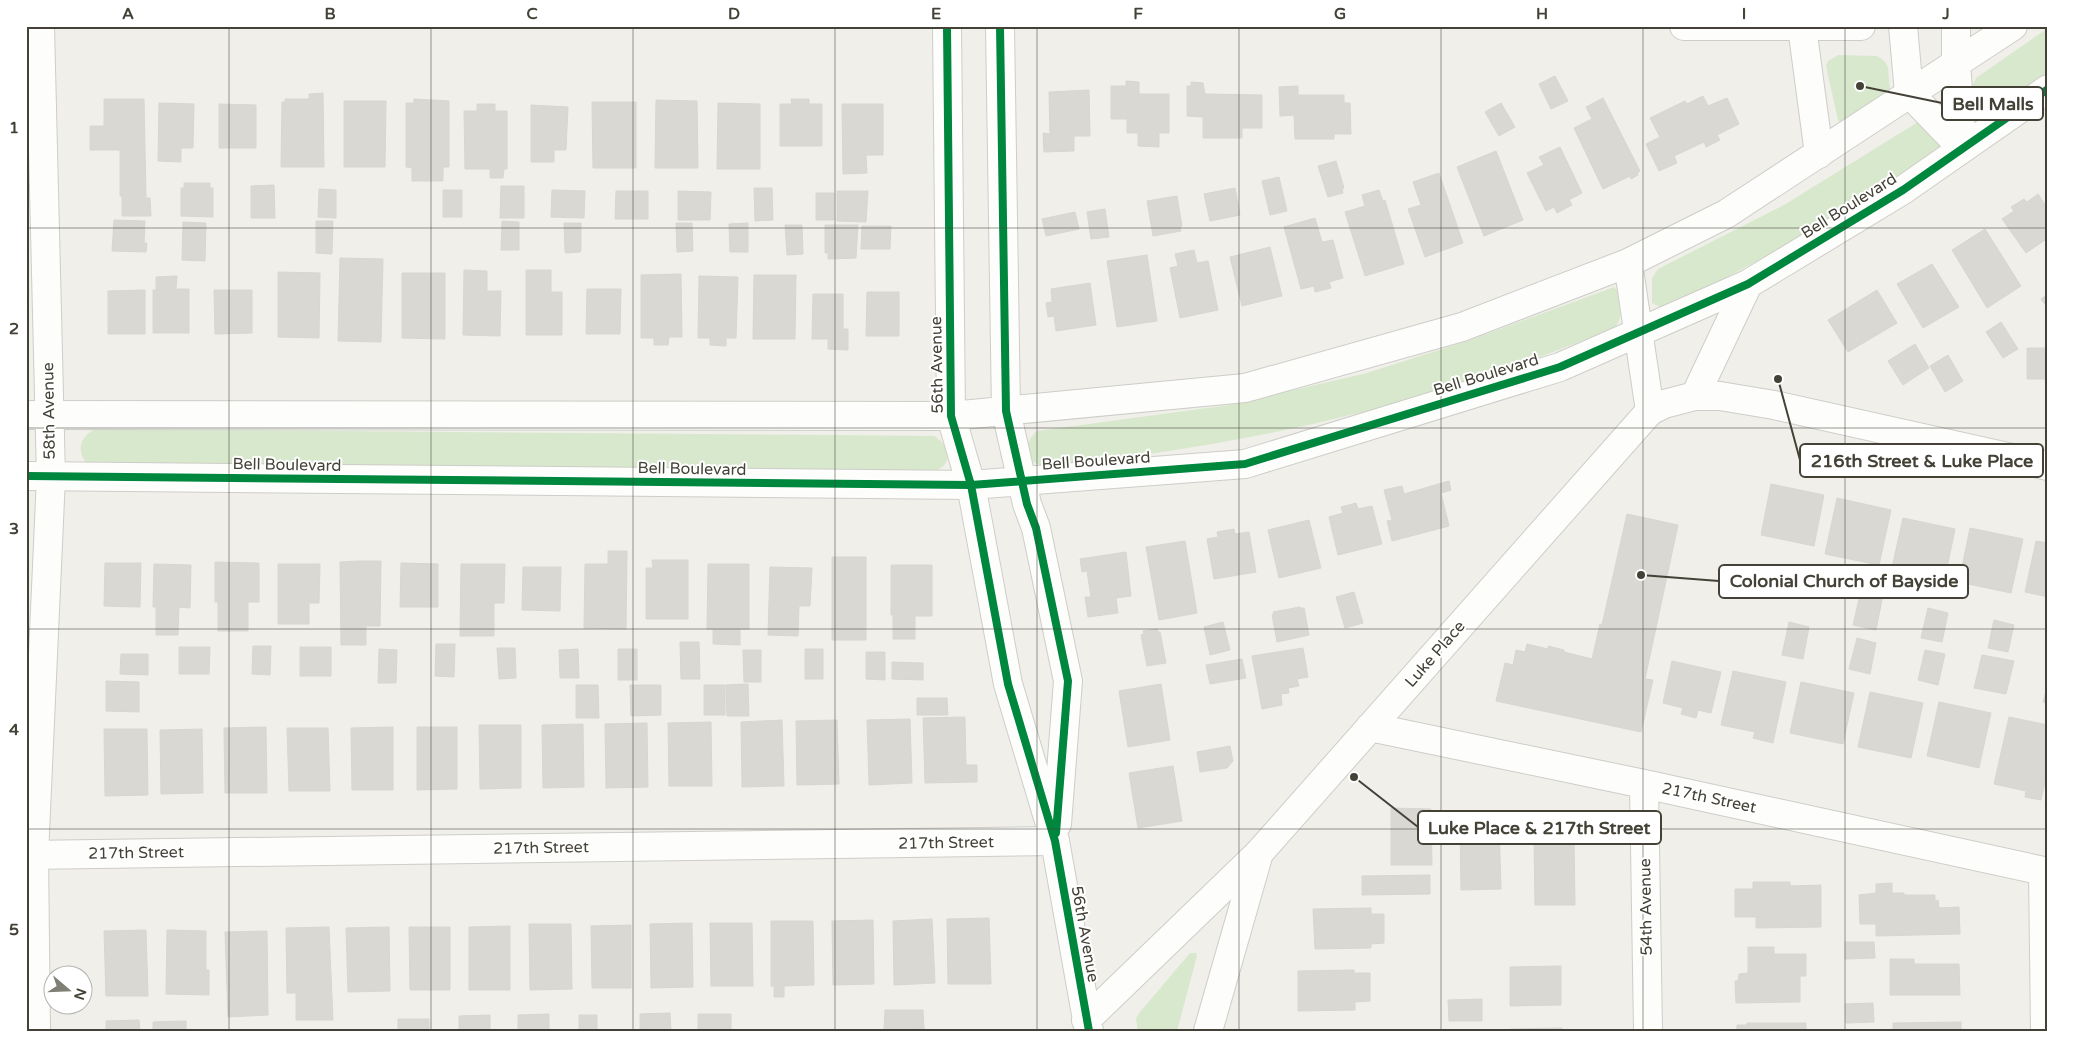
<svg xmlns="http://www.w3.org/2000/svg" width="2074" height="1057" font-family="'Varela Round',sans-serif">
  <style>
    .green { fill: #d8e8cd }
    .building { fill: #d9d8d3; stroke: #d8d6d0 }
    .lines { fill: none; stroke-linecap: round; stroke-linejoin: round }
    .minor-casing { stroke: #cecdc8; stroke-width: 30 }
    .tertiary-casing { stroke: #cecdc8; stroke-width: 30 }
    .minor { stroke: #fdfdfc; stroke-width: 28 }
    .tertiary { stroke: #fdfdfc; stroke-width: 28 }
    .cycleway-casing { stroke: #fff; stroke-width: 11 }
    .cycleway { stroke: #00873e; stroke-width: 8 }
    .grid { fill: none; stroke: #444237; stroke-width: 1; stroke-opacity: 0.55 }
    .labels { text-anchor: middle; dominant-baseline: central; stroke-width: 4; stroke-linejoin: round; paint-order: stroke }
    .street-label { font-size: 16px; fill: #444237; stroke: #fff }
    .leader { fill: none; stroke: #444237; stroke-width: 2 }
    .callout-dot { fill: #444237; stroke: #fff; stroke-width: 2 }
    .callout { fill: #fff; stroke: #444237; stroke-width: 2 }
    .callout-label { font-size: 18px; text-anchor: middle; font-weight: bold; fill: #444237 }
    .neatline { fill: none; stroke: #444237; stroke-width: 2 }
    .grid-label { font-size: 16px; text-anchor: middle; font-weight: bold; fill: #444237 }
  </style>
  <rect width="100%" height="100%" fill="#f0efea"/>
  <path class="green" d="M2048,28V73L2000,110L1990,112L1975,105C1970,95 1971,88 1976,78Z
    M1838,55L1877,56C1882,59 1887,62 1888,68L1891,102L1841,125L1838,120L1826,66L1828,61Z
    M1918,122L1942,143C1933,163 1885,186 1866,198C1801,236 1730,280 1660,307L1652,303V278L1658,269L1784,205Z
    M1614,287L1619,292C1620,303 1624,318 1615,327C1436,404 1237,449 1043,466C1024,461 1023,443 1037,431L1229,405L1367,373L1470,340Z
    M95,429L934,436C950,445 954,465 934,471L87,464C76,450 80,437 95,429Z
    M1190,953H1196L1197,956L1177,1031H1138L1136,1018L1140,1012Z"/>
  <path class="building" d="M1555,76L1568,101L1551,109L1539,84Z
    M1126,81L1139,82V94H1169V133H1159V147L1138,146V133H1127V119H1111V86H1126Z
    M1191,82L1203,83L1205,94L1262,95V128H1242V138H1203V117L1187,116V86H1191Z
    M1298,86V95H1344V103H1350L1351,134H1334V139H1295L1294,115L1280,116L1279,87Z
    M1089,90L1090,136H1074V151L1044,152L1043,133L1050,134L1049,92Z
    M323,93L324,167H281L282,102H285V99H309V94Z
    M1703,96L1708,106L1727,98L1739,124L1717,135L1720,140L1706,147L1704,142L1674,156L1677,163L1659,171L1646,144L1660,137L1650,118L1685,101L1687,104Z
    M1603,98L1640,171L1637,173L1638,175L1631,179L1630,176L1603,189L1574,128L1592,119L1586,107Z
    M104,99H144L146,198H150L151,216H122V196H120V150H90V126H104Z
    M414,99L449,101V167H443V181H412V168L406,167V103H414Z
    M791,99H809V104H822V146H780V104H792Z
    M656,100L697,101L698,168H655Z
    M344,101H386L385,167H344Z
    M592,102H636V168H593Z
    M159,103L194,104L193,148H181V162L158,161Z
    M718,103L760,104V169H717Z
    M1501,103L1515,127L1499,136L1485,112Z
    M219,104L256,105V148H219Z
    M477,104H495V111H507V169H504L503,178H490V169H465L464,111H477Z
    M842,104H883V155H866L867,173L843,174Z
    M531,105L568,107L566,150H554V162H531Z
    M1560,147L1582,193L1569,200L1572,205L1557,213L1554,207L1546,211L1527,173L1544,165L1539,157Z
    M1496,151L1523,220L1484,236L1457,167Z
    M1336,161L1344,188L1342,189L1343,193L1328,197L1318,166Z
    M1439,173L1463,243L1425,257L1408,209L1421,205L1413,182Z
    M1279,177L1287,211L1270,215L1262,181Z
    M184,183H210V188H213V217L181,216V188H184Z
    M274,185L275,218H251V186Z
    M501,186H524V218H500Z
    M754,188H772L773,220L755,221Z
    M1235,188L1240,215L1210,221L1204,194Z
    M319,189L336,190V218L318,217Z
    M443,190H462V217H443Z
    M552,190L585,191L584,218L551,217Z
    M1379,190L1383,201L1385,200L1404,264L1365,276L1345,212L1365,206L1362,195Z
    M616,191H648V219H615Z
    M678,191L711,192L710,220H678Z
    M837,191H868L866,222L837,221Z
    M816,193H834V220H816Z
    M2038,194L2048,209V238L2026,253L2002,219L2014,211L2011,207L2024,199L2027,202Z
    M1177,196L1182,226L1180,227L1181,231L1153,236L1147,201Z
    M1105,209L1109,237L1091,239L1087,212Z
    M1075,212L1079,229L1046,236L1042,219Z
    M1315,218L1322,242L1333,240L1343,278L1329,282L1331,288L1315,292L1314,286L1301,289L1284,227Z
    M114,220L145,221L144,243H147L146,252L112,251Z
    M316,221H333L332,254L316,253Z
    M502,221L519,222V250H501Z
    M183,222L206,223L205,261L182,260Z
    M564,223H581V251L580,252L566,253L565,251Z
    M676,223H692L693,251L677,252Z
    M748,223V252H730L729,224Z
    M785,225H802L803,254L787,255Z
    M825,225H858L856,258L828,259V253H825Z
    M862,226H891L890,249H861Z
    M1985,229L2021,286L1987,308L1952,250Z
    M1270,247L1282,296L1242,306L1230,257Z
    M1194,250L1197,263L1208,261L1218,310L1180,318L1170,268L1178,266L1175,254Z
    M1147,255L1157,321L1117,327L1107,261Z
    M340,258L383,259L381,342L338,341Z
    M1932,264L1959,307L1923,328L1897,284Z
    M464,270L487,271V291H501L500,336L463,335Z
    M526,270H551V292H562V335H526Z
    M278,272L320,273L319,338L278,337Z
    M402,273H445V339L402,338Z
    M681,274L682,337H669L668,345H654V338H641V275Z
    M754,275H796L795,339H753Z
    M177,276L176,289H189V333H153V290H156V277Z
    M699,276L738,277L736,338H726V346L710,345V338H698Z
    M1090,283L1096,325L1056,331L1054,316L1048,317L1046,303L1052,302L1051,289Z
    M587,289H621L620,334H586Z
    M145,290V334H108V291Z
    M214,290H252V333L215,334Z
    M1877,290L1897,323L1848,352L1828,320Z
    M867,292H899V336H866Z
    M813,294H843V329H848V350L828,349V339H812Z
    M2048,294V308L2041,299Z
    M2001,322L2018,349L2003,358L1986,332Z
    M2047,341L2048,379H2027V348H2047Z
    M1915,344L1929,368L1903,385L1888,361Z
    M1948,355L1963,381L1945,392L1930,366Z
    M1449,481L1451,490L1441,493L1449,526L1392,541L1387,521L1392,520L1384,490L1402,486L1404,494Z
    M1771,484L1824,495L1814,546L1761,535Z
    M1837,498L1891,510L1879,565L1825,554Z
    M1356,503L1358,509L1372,506L1382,544L1338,555L1329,517L1343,513L1341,507Z
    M1627,514L1678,525L1645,679L1653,680L1641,732L1496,701L1505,663L1513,665L1516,650L1525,652L1527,644L1548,649V646L1564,650V652L1592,659L1600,624L1602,625Z
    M1903,518L1955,529L1944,583L1891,572Z
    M1309,520L1321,568L1279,578L1268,530Z
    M1970,528L2023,539L2011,593L1959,582Z
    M1234,529L1235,534L1249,532L1256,572L1214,579L1207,539L1218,537L1217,532Z
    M1185,541L1197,613L1159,620L1146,547Z
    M2036,541L2048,543V597L2025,592Z
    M608,551H627L626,629L584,628L585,564H608Z
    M1126,552L1131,596L1116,598L1118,613L1088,617L1085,597H1091L1087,571L1082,572L1080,559Z
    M832,557H866V640H832Z
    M652,560H688V619H646V568H653Z
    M358,561H381L380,626H366V645H341L340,562Z
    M215,562L259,563V602H248V631H218V602H215Z
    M105,563H141L140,607L104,606Z
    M401,563L438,564V607H400Z
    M154,564L191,565L190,608L179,607L178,635H156V607H153Z
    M278,564H320L319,603H309V624H278Z
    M461,564H505L504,603H494V636H460Z
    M708,564H749V629H740V645L713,644V629H707Z
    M891,565H932V616H915V639H893V615H891Z
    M523,567H561L560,611L522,610Z
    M770,567L812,568L810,606H799L798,636L768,635Z
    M1861,590L1883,595L1876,630L1853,625Z
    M1354,592L1363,623L1345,628L1336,597Z
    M1300,607V608H1304L1309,635L1277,642L1272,615L1274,614L1273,612Z
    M1928,608L1948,613L1942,642L1921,638Z
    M1994,620L2014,625L2008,652L1988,648Z
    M1223,622L1230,650L1210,655L1204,627Z
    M1789,622L1809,627L1803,659L1782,655Z
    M1157,629L1158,632H1160L1166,663L1147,666L1141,635L1144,634L1143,631Z
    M1857,638L1876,643L1870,674L1849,669Z
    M680,642H699L700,679H681Z
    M436,644H455L454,677L435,676Z
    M253,646H271L270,675L252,674Z
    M179,647H210L209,674H179Z
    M300,647H331V676H300Z
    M497,648H515L516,678L499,679Z
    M1303,648L1308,677L1297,679L1299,686L1288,688L1289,693L1281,694L1282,705L1262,709L1252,656Z
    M379,649L397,650L396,683H378Z
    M578,649L579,678H560L559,650Z
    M618,649H637V680H618Z
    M805,649H823V679H805Z
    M743,650H761V682H744Z
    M1925,650L1945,654L1938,685L1918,680Z
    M866,652H885V680L866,679Z
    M121,654H148V675L120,674Z
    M1982,655L2014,661L2006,694L1974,688Z
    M1242,659L1246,678L1210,684L1206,665Z
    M1672,661L1721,672L1711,713L1698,710L1696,718L1681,714L1683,708L1663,703Z
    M892,662L923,663V680L892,679Z
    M1733,671L1786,682L1773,743L1753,738L1755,732L1721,725Z
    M106,681L139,682V712L106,711Z
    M1801,682L1854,693L1843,744L1790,733Z
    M748,684L749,716H727L726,685Z
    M1161,684L1170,740L1128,747L1119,691Z
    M2048,684V703L2043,702Z
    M576,685H598L599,718H576Z
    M630,685H661V715L631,716Z
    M704,685H725V715H704Z
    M1870,692L1923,703L1911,758L1858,747Z
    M917,698H947L948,715H917Z
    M1939,702L1991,713L1979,768L1927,756Z
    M965,717L966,765H977V782L925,783L923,718Z
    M2009,717L2048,725V769L2041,800L2025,797L2026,791L1994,784Z
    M910,719L912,783L869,785L867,720Z
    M782,720L784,786L742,787L741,722Z
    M837,720L839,784L797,785L796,721Z
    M711,722L712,786H669L668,723Z
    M647,723L648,787L606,788L605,724Z
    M583,724L584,787L543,788L542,725Z
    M479,725H521V788L480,789Z
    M266,727L267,793H225L224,728Z
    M393,727V790H352L351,728Z
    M417,727H457V789L417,790Z
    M287,728H328L330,791H289Z
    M104,729H147L148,795L105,796Z
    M202,729L203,793L161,794L160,730Z
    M1230,746L1233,761L1227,768L1200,772L1197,752Z
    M1173,766L1182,821L1138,828L1129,773Z
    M1391,808L1431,809L1432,865H1391Z
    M1499,823L1501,889L1461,890L1460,824Z
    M1574,837L1575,905H1535L1534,838Z
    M1430,875V894L1362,895V876Z
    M1753,882H1790V886L1821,885V927L1756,928V917H1735V889H1753Z
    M1892,883V893H1904V895H1935V901L1938,900L1939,908L1959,907L1960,934L1876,936V924H1860L1859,895L1876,893V884Z
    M1371,908V914H1384V943L1371,944V948L1315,949L1313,909Z
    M989,918L991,984H948L947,919Z
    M932,919L935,983L894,985L893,921Z
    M873,920L874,984L833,985L832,921Z
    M771,921H813L814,985L784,986V997H774V986H771Z
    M692,923L693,987L651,988L650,924Z
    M710,923H752L753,986H711Z
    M529,924H571L572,989L530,990Z
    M631,925V988H592L591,926Z
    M510,926V990H469V927Z
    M329,927L333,1020H296V993H287L286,928Z
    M389,927L390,991L348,992L346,928Z
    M409,927H450V990H410Z
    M146,930L148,996H106L104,931Z
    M167,930L206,931V970H209V995L166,994Z
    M267,931L268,1015L228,1017L225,932Z
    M1845,942H1874L1875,958L1845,959Z
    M1748,947H1774V954H1806V976H1800V1002L1736,1003L1735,981H1738L1739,974L1748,973Z
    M1890,959H1914V964H1959L1960,995H1890Z
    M1561,966V1005L1510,1006V967Z
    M1354,970V973H1370V1001L1355,1002V1010L1298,1011V971Z
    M1482,999V1021H1449L1448,1000Z
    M1873,1003L1874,1022L1846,1023L1845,1004Z
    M885,1010H923L924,1029L884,1031Z
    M670,1013L671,1031H640V1014Z
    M549,1014V1031H518V1015Z
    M698,1014H731V1031H698Z
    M490,1015V1031H459V1016Z
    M579,1015H597V1031H579Z
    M398,1019H429V1031H398Z
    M139,1020L140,1031H106V1021Z
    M186,1021V1031H153V1022Z
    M1961,1022V1031H1893V1023Z
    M1747,1023H1806V1031H1737V1025H1747Z
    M1562,1028V1031H1511V1029Z"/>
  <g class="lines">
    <g class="minor-casing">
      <path id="minor" d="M1684,26H1861
        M1802,27L1819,154
        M1370,727L1644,784L2048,872
        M1644,784L1648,1031
        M26,855L1055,841
        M2043,871L2045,1031
        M36,1031L34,855L51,477L40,26
        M1208,1031L1259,853L1650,411L1664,404L1695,396H1720L1774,405L2048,466"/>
    </g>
    <g class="tertiary-casing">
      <path id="tertiary" d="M947,26L951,416L971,485L1008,684L1055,841L1089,1031
        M1000,26L1006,411L1027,504L1036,528L1068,681L1057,824
        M1903,26L1909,93L1962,148
        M1956,26V62L1962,148
        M1628,263L1650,411
        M1695,396L1748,284
        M26,415L951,416L1245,388L1462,327L1628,263L1726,214L2013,26
        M26,476L971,485L1245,464L1560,367L1748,284L1903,190L2048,89
        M1086,1020L1259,853"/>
    </g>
    <use href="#minor" class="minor"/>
    <use href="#tertiary" class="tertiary"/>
    <g class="cycleway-casing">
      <path id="cycleway" d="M947,26L951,416L971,485L1008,684L1055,841L1089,1031
        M1000,26L1006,411L1027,504L1036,528L1068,681L1056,833
        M26,476L971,485L1245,464L1560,367L1748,284L1903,190L2048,89"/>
    </g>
    <use href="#cycleway" class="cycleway"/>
  </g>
  <path class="grid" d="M229,26V1031M431,26V1031M633,26V1031M835,26V1031M1037,26V1031M1239,26V1031M1441,26V1031M1643,26V1031M1845,26V1031M26,228H2048M26,428H2048M26,629H2048M26,829H2048"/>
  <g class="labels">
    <g class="street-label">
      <text transform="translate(1849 206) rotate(-32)">Bell Boulevard</text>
      <text transform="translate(937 365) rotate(-91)">56th Avenue</text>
      <text transform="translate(1486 375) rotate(-17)">Bell Boulevard</text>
      <text transform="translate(49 411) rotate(-91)">58th Avenue</text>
      <text transform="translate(1096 461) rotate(-4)">Bell Boulevard</text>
      <text transform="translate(287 465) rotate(1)">Bell Boulevard</text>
      <text transform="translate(692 469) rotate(1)">Bell Boulevard</text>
      <text transform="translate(1435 654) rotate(-49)">Luke Place</text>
      <text transform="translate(1709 798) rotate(12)">217th Street</text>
      <text transform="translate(946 843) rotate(-1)">217th Street</text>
      <text transform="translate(541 848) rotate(-1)">217th Street</text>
      <text transform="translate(136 853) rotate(-1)">217th Street</text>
      <text transform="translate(1646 907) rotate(-91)">54th Avenue</text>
      <text transform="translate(1085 934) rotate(80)">56th Avenue</text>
    </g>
  </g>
  <path class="leader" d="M1860 86L1942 103M1778 379L1800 460M1641 575L1719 581M1354 777L1418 827"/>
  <g class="callout-dot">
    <circle cx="1860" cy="86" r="5"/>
    <circle cx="1778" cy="379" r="5"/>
    <circle cx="1641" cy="575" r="5"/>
    <circle cx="1354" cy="777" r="5"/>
  </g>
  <g class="callout">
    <rect x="1942" y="87" width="101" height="33" rx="5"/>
    <rect x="1800" y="444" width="243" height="33" rx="5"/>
    <rect x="1719" y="565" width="249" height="33" rx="5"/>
    <rect x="1418" y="811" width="243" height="33" rx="5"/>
  </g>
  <g class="callout-label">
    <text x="1993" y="110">Bell Malls</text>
    <text x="1922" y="467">216th Street &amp; Luke Place</text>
    <text x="1844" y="587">Colonial Church of Bayside</text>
    <text x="1539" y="834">Luke Place &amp; 217th Street</text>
  </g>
  <rect width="2074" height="1057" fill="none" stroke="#ffffff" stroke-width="55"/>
  <g transform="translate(68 990) rotate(109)"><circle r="24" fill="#ffffff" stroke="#b4b3af"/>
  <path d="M0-4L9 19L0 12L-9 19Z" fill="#807f76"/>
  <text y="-8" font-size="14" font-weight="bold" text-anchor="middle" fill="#444237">N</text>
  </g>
  <rect x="28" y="28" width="2018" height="1002" class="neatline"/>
  <g class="grid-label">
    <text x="128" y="19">A</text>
    <text x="330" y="19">B</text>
    <text x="532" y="19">C</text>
    <text x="734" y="19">D</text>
    <text x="936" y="19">E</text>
    <text x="1138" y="19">F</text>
    <text x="1340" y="19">G</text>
    <text x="1542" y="19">H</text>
    <text x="1744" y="19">I</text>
    <text x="1946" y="19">J</text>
    <text x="14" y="133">1</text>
    <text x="14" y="334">2</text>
    <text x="14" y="534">3</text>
    <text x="14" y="735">4</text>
    <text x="14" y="935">5</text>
  </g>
</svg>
